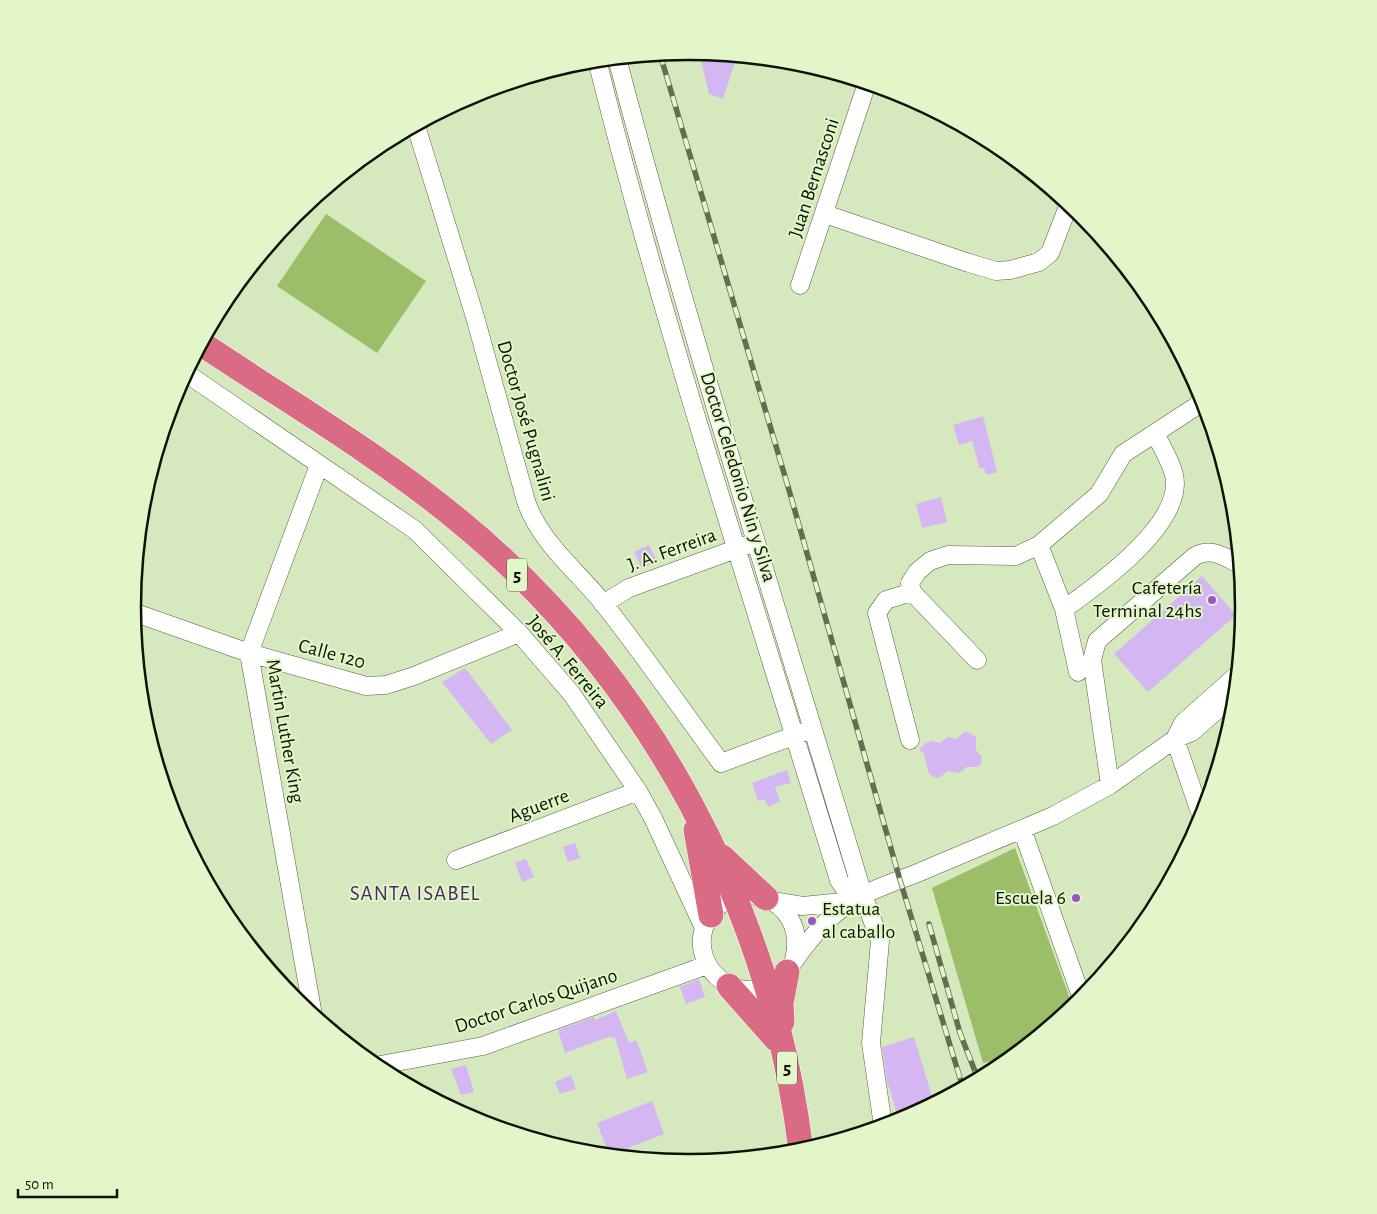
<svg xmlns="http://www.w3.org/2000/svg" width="1377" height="1214" font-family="'Alegreya Sans',sans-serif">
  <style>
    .green { fill: #9cbe69 }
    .building { fill: #d4b7f2 }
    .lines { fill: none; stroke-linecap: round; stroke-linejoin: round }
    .minor-casing { stroke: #53633d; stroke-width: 19 }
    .highway-casing { stroke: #fff; stroke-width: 26 }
    .minor { stroke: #fff; stroke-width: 18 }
    .highway { stroke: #da6b85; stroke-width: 25 }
    .rail-casing { stroke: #626e53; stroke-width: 5.5 }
    .rail { stroke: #e3f6ca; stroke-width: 4; stroke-dasharray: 11; stroke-linecap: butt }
    .poi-dot { fill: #9656cb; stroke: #e3f6ca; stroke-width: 2 }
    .labels { text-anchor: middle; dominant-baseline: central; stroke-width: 4; stroke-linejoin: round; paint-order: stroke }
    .shield { fill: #e3f6ca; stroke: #4d5740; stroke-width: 1 }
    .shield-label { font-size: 19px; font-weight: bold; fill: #0d1305 }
    .street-label { font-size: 20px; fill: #0d1305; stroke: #e3f6ca }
    .poi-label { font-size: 20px; fill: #0d1305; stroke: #e3f6ca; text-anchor: end }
    .neighbourhood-label { font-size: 21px; letter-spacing: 1px; fill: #492a63; stroke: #e3f6ca }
    .rim { fill: none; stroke: #0d1305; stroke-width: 2.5 }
  </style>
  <rect width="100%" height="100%" fill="#d6e9be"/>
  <path class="green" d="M326,214L426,281L377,353L277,286Z
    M1015,848L1073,1007L1013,1056L983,1063L932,888Z"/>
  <path class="building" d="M699,52L737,56L723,99L709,94Z
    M983,416L997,472L986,475L984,468L980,469L972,441L959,445L953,425Z
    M941,497L947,522L922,528L916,504Z
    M649,545L657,561L642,569L634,552Z
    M1202,576L1236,615L1148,692L1114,654Z
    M465,668L512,730L491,744L442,682Z
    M966,731L976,737V750L982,757L981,764L976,767H967L959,773L948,771L939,778L934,777L929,774L924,754L919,749L926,743L932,741L940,743L948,737L956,739Z
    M787,770L791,783L775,787L780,801L768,807L764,799L758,801L752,783Z
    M575,843L580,858L568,862L563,847Z
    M526,859L534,877L522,882L515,863Z
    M699,979L705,997L686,1004L680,987Z
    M616,1011L629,1043L636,1040L648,1072L627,1079L615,1037L612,1038L611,1036L565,1053L558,1030L594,1017L595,1020Z
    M914,1037L934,1103L899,1121L887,1081L882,1047Z
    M466,1065L474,1092L461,1095L451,1069Z
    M571,1075L576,1089L560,1094L555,1082Z
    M652,1101L664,1134L609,1155L597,1123Z"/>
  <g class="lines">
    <g class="minor-casing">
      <path id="minor" d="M617,58C691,340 780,617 863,895L880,941L871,1043L883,1126
        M597,60C666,337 756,608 839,880L853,901
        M416,126L475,317L526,501C539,541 577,571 603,603C644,655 682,710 721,763L804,732
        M825,214L969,263L996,271L1010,270L1039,262L1050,253L1069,204
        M800,285L867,83
        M186,373L415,530L519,633L571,693L638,791L653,818L704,928
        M1039,545L1064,609L1078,672
        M603,604L629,588L747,545
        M1064,609C1098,585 1185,523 1174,475C1171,461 1161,446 1155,433
        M133,612L249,653L366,686L386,685L414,676L519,633
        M977,660L912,592L910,583L917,572L930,561L948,555L1016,556L1039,545L1099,494L1123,454L1195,407L1203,398
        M1175,739L1183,723L1237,675
        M1175,739L1202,818
        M910,740L877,613L886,600L912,592
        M1110,785L1092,660L1097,641L1195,556C1211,547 1224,557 1240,564
        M1022,829L1082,999
        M456,860L638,791
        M772,901L803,906L852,901
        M794,960C811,893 723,871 704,928C692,965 730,1001 766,987C786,979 795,957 809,941C821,926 837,910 854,900C874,888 898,881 920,872C964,853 1009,835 1053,816L1110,785L1175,739L1192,732L1236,693
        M313,1015L249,653L319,465
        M375,1066L483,1046L707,965"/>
    </g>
    <g class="highway-casing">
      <path id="highway" d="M202,344C287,401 378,454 458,520C649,676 771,906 801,1151
        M696,830L711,915
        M722,857L766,898
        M729,986L776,1039
        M782,1022L781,1003L787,972"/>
    </g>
    <use href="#minor" class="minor"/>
    <use href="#highway" class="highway"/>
    <g class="rail-casing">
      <path id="rail" d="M660,54L789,490L900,880L963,1088
        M929,924L960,1033L978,1079"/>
    </g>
    <use href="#rail" class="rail"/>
  </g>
  <g class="poi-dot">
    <circle cx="1212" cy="600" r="5"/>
    <circle cx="1076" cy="898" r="5"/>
    <circle cx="812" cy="921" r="5"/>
  </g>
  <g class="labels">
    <g class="shield">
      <rect x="507" y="558.5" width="20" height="33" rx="4"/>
      <rect x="777" y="1051.5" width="20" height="33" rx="4"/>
    </g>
    <g class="shield-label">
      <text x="517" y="575">5</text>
      <text x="787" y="1068">5</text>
    </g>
    <g class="street-label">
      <text transform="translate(814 178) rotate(-72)">Juan Bernasconi</text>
      <text transform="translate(526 421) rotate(74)">Doctor José Pugnalini</text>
      <text transform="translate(738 477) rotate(73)">Doctor Celedonio Nin y Silva</text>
      <text transform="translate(672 550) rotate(-20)">J. A. Ferreira</text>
      <text transform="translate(332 654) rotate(15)">Calle 120</text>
      <text transform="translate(568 662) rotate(50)">José A. Ferreira</text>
      <text transform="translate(285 731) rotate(80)">Martin Luther King</text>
      <text transform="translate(539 806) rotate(-21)">Aguerre</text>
      <text transform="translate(536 1001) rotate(-18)">Doctor Carlos Quijano</text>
    </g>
    <g class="poi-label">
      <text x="1202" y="588">Cafetería<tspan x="1202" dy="23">Terminal 24hs</tspan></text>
      <text x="1066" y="898">Escuela 6</text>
      <text x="822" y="909" text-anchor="start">Estatua<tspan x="822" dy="23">al caballo</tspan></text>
    </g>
    <g class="neighbourhood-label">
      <text x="415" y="893">SANTA ISABEL</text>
    </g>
  </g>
  <path d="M0 0H1377V1214H0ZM141 607a547 547 0 1 1 1094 0a547 547 0 1 1-1094 0Z" fill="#e3f6ca" fill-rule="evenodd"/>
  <path class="rim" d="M141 607a547 547 0 1 1 1094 0a547 547 0 1 1-1094 0Z"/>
  <path d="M18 1189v8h99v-8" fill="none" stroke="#0d1305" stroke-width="2.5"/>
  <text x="25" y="1189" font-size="15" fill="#0d1305" stroke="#e3f6ca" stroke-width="4" paint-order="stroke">50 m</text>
</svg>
